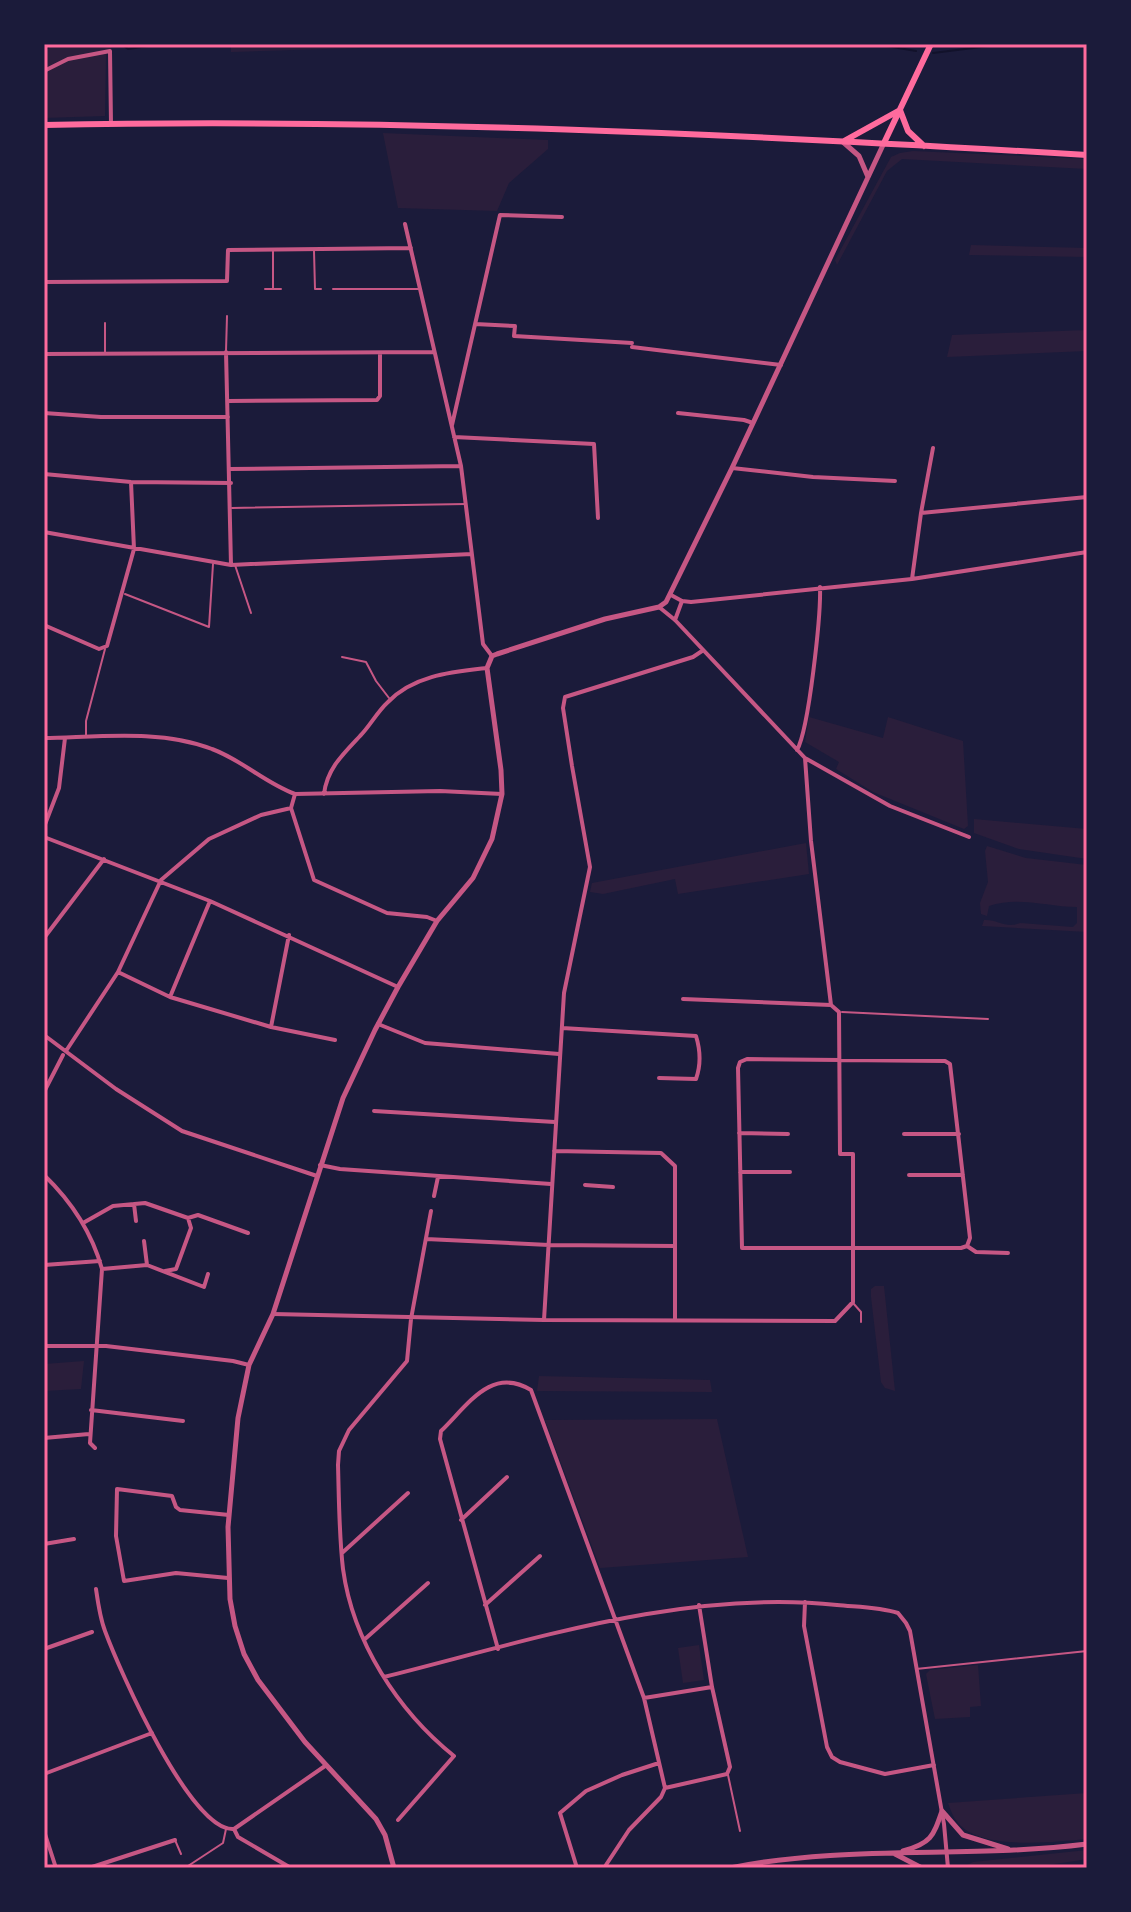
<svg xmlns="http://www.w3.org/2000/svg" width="1131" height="1912" font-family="'Roboto Condensed',sans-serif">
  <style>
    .green { fill: #2a1e3b }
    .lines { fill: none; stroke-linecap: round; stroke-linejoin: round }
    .stream { stroke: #12122b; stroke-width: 2 }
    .service { stroke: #c65784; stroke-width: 2 }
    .minor { stroke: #c65784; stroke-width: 4 }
    .tertiary { stroke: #c65784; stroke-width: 5 }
    .secondary { stroke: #ff6b9d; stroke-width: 6 }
    .neatline { fill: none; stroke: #ff6b9d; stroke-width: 3 }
  </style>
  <rect width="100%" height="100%" fill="#1b1b3a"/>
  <path class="green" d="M44,44H114L106,55L105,116L44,118Z
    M231,44H359L360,48L231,52Z
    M383,133L548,140V149L509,183L497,211L398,208Z
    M913,151L1087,159V169L902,159L887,171L837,265L835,260L891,157L900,153Z
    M971,245L1087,248V257L969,255Z
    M1087,330V351L947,357L952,335Z
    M809,717L883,738L888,717L963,741L968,826L964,829L873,792L836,769L839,762L805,742Z
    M974,819L1087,829V859L1019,849L974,833Z
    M806,843L809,874L678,894L675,879L603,894L590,892L592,883Z
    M987,846L1026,858L1087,865V932L982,926L984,920C997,919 1006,929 1020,923L1073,927L1077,923V907C1048,907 1018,896 989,906L987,916L981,914L980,903L988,882L985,851Z
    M875,1286H884L895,1391L885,1388L881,1382L871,1297V1289Z
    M84,1361L81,1389L44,1391V1364Z
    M539,1376L710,1380L712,1392L537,1391Z
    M717,1419L748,1557L600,1568L545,1420Z
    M699,1645L704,1680L683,1683L678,1648Z
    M978,1665L981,1706L970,1707V1717L935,1719L926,1674L930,1670Z
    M1087,1793V1839C1054,1842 986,1850 961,1826C954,1820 951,1811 948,1803Z
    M1087,1850V1859C1054,1864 995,1875 965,1866L973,1862Z"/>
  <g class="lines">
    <path class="stream" d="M121,44L128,49L155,45L193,44
      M198,44H210
      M875,44L916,51
      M44,51L51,44
      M933,53L1005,44"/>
    <path class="service" d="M273,251V289H281
      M314,251L315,289H321
      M265,289H272
      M333,289H419
      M105,323V353
      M226,351L227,316
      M232,508L466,504
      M235,565L251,613
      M125,594L209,627L213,564
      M342,657L366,662L376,681L389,698
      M86,736V721L105,649
      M842,1012L988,1019
      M853,1303L861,1312V1322
      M916,1669L1087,1651
      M728,1775L740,1831
      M175,1840L181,1854
      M188,1866L223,1843L226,1829"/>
    <path class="minor" d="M44,71L68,59L110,51L111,124
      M405,224L461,466L483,644L492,656
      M44,282L227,281L228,250L411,248
      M475,324L515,326L514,336L632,343
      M632,347L781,365
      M226,352L231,565
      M44,354L434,352
      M228,401L377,400L380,396V353
      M44,413L101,417H228
      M678,413L744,420L753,423
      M452,425L500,215L562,217
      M454,437L594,444L598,518
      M732,468L813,477L895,481
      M230,469L461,466
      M44,474L131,482L231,483
      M921,513L933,448
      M44,532L231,565L472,554
      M912,579L921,513L1087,497
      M671,595L682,601L691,602L912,579L1087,552
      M659,607L675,620L805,758L890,806L969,837
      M675,620L682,601
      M44,625L99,649L107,646L134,549L131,482
      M44,738C98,737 161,729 212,749C242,760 265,783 295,794L440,791L502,794
      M797,750C809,729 821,614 820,587
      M324,794C327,769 343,754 360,736C370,726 377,712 388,702C414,675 452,672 487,668
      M291,808L314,880L387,913L427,917L437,921
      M44,827L59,788L65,738
      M44,837L210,901L398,987
      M44,938L104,859
      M118,972L170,997L271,1027L335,1040
      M170,997L210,901
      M683,999L831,1005
      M378,1024L425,1043L559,1054
      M271,1027L289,935
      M562,1028L696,1036C700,1049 701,1065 696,1079L659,1078
      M44,1035L116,1089L182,1131L317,1176
      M66,1051L118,972L161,880L209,839L261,815L291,808L295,794
      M747,1059L945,1061L950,1064L970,1238L967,1246L961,1248H742L738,1068L740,1062Z
      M44,1092L63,1055
      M374,1111L555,1122
      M739,1133L788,1134
      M904,1134H959
      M554,1151L661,1153L675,1166V1320
      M320,1165L340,1169L551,1184
      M740,1172H790
      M44,1175C71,1201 92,1233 102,1269L90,1443L95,1448
      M909,1175H963
      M585,1185L613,1187
      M434,1196L438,1177
      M134,1204L136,1221
      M83,1223L113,1206L145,1203L188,1218L198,1215L248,1233
      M426,1239L549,1245L675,1246
      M144,1241L147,1265
      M967,1246L976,1252L1008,1253
      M44,1265L100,1261
      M102,1269L147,1265L204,1287L208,1274
      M165,1271L176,1269L191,1228L188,1218
      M273,1314L544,1320L835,1321L853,1302V1154H840L839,1012L831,1005L811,841L805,758
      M544,1320L564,993L590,867L572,766L563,708L565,697L693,657L702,651
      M44,1346H106L233,1361L249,1365
      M91,1410L183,1421
      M44,1438L89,1434
      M461,1520L507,1477
      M44,1544L74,1539
      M342,1553L408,1493
      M228,1578L176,1573L124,1581L116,1536L117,1489L172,1496L176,1507L180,1510L229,1515
      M96,1589C98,1603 100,1618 105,1631C119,1669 191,1833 234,1829L325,1766
      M805,1602L804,1626L827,1747L832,1757L840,1762L885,1774L934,1765
      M485,1605L540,1556
      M365,1639L428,1583
      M44,1649L92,1632
      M498,1649L440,1439L441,1431C468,1405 491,1366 531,1390L644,1698L665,1788L661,1797L629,1830L604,1868
      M384,1677C532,1640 684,1589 837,1605C857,1607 879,1607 898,1613L906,1623L910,1631L944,1824L948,1868
      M644,1698L712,1687
      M44,1774L152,1733
      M665,1788L727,1774L730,1767L712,1687L699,1605
      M398,1820L454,1756C398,1711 353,1642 343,1569C339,1535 339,1499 338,1465L339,1451L349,1430L407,1361L411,1319L431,1211
      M234,1829L238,1837L291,1868
      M44,1831L56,1868
      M89,1868L175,1840
      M577,1868L560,1813L586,1791L622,1775L659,1763"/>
    <path class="tertiary" d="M843,142L859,156L868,177
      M942,1811L963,1835L1008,1849
      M903,1851C931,1843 933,1837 942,1811
      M895,1854L922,1868
      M394,1868L385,1835L376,1819L305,1742L258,1680L244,1654L235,1626L230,1599L228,1527L238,1418L249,1365L273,1314L343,1098L375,1030L398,987L437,921L473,878L492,839L502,794L501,770L487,668L492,656L497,654L605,619L659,607L666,602L732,468L884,143
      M730,1868C847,1844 969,1859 1087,1844"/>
    <path class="secondary" d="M900,110L908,131L924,146
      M44,125C392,118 740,134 1087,155
      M844,141L900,110
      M884,143L931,44"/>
  </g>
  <rect width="1131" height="1912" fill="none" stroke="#1b1b3a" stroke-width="92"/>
  <rect x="46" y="46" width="1039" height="1820" class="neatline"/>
</svg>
